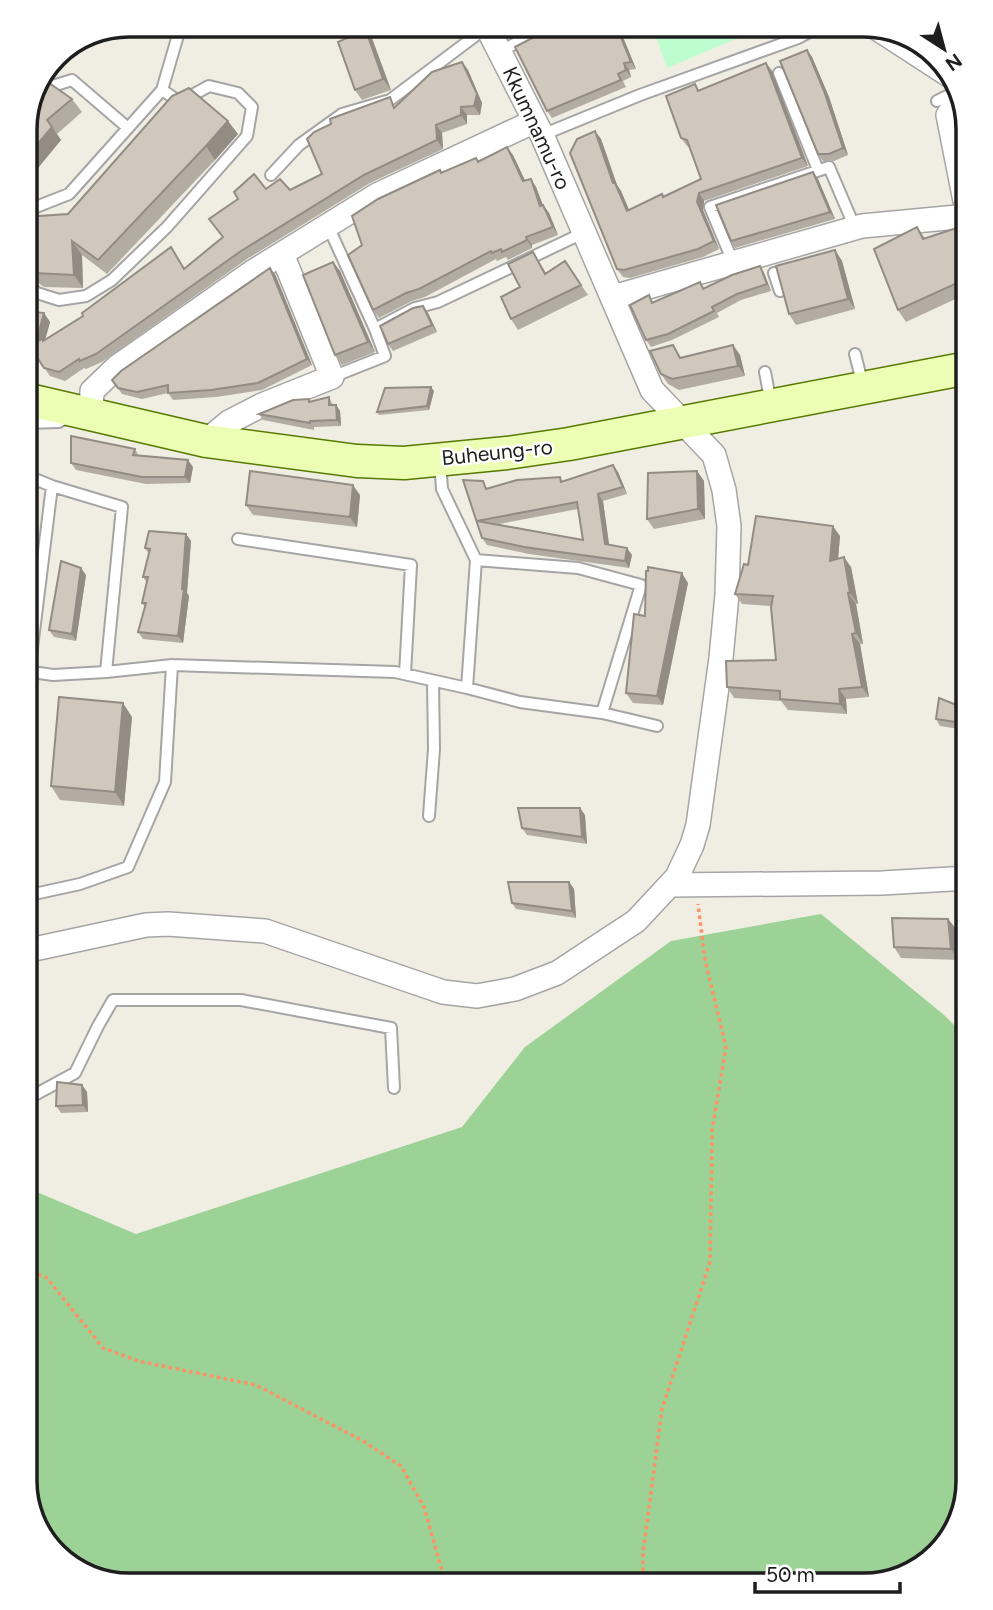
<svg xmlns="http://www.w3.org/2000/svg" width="993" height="1610" font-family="Figtree,sans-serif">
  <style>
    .forest { fill: #9cd295 }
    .park { fill: #bdfdce }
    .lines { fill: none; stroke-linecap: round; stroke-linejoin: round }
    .service-casing { stroke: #a5a5a5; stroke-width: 14 }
    .minor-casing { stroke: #a5a5a5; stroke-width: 26 }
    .secondary-casing { stroke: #577a00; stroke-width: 35 }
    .path { stroke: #ff9165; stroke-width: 3.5; stroke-dasharray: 3.5 3.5; stroke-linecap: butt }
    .service { stroke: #fff; stroke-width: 10 }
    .minor { stroke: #fff; stroke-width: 23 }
    .secondary { stroke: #ecfeb3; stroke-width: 32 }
    .wall { fill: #b3aca2; fill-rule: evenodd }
    .shaded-wall { fill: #928c84 }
    .building { fill: #d0c8bc; stroke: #928c84; stroke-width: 2; fill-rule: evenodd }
    .labels { text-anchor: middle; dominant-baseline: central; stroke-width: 5; stroke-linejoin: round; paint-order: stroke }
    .street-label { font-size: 21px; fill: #1e1e1e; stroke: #fff }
    .rim { fill: none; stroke: #1e1e1e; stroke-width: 3.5 }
  </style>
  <rect width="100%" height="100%" fill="#f0eee3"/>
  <path class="forest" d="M821,914L944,1015L968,1039V1482L954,1534L911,1575L864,1585H122L71,1568L35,1528L25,1481V1187L136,1234L462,1127L525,1047L671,941Z"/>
  <path class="park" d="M652,25H769L667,68Z"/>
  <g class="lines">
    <g class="service-casing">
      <path id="service" d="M500,52L547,25
        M779,73L818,170
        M41,92L46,88L72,80L128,128
        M937,101L959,90
        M542,135L640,95L798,38L822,25
        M271,175L299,145L342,114L390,100L487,27
        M25,218L36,207L69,194L162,90L181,25
        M328,226L375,329L385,356L332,377
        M733,262L710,207L829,167L855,228
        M774,273L780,291
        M25,283L37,293L59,300L86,296L112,280L167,227L247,136L252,107L238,93L209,86L180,102L162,90
        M375,329L415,308L438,302L585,232
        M855,354L863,386
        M765,372L771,404
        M25,423L59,422L66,418
        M440,461L442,489L476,560L467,688L520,702L602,713L641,585L578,568L476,560
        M25,475L52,486L122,507L106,672
        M238,539L411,565L405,674
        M25,671L53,675L106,672L172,665L395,672L467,688
        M29,672L52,486
        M602,713L657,726
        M429,816L434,749L433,681
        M25,896L80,884L128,867L165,782L172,665
        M25,1096L29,1098L75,1073L98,1026L113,1000H241L391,1028L394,1088"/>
    </g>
    <g class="minor-casing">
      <path id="minor" d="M872,25L955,79
        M961,96L948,115L968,216
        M613,297L862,226L968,216
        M91,413L92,391L117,367L254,271L377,195L535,121
        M206,441L229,422L262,405L332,377L282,254
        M671,885L882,883L968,878
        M25,951L146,925L168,924L265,931L443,992L477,996L515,989L557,973L636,921L677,877L692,845L698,825L721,658L727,595L729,526L724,490L714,455L652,390L542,135L486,25"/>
    </g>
    <g class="secondary-casing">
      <path id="secondary" d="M25,399L206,441L357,461L404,463L507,453L569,444L968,368"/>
    </g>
    <path class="path" d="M25,1269L47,1278L103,1348L138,1361L256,1385L363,1441L401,1466L424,1507L446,1585
      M643,1585V1553L662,1409L710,1262L712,1131L726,1047L705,960L698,904"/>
    <use href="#service" class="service"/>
    <use href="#minor" class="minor"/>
    <use href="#secondary" class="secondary"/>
  </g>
  <path class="wall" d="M618,25L636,69L629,70L631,77L623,81L626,87L552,118L547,111Z
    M370,33L391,90L362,100L355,90L349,37Z
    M807,50L812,57L829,97L848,155L834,161H823L818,154Z
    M462,62L468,70L482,103L480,115H467V124L442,133L443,149L370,183L247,259L102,362L86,369L84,368L65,381L50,376L39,360L38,363L25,361V311L44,313L50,322L45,340L184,268L223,237L266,189L290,190L322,174L397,106Z
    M766,63L772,71L808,166L704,201L703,210L719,249L703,257L630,278L623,277L617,269L595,131L601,139L617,185L621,191L629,210L662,194L664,197L701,179L689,147L687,146L681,138L695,84L699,90Z
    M172,96L238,134L215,160L107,274L82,255L83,288L44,287L35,281L26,268L68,214Z
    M72,99L82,112L57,134L61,140L25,183V122Z
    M513,155L525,181L536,187L543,205L549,213L558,235L532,245V248L508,260L506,257L497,261L496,259L425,297L412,301L379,318L373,310L362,245L442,173L479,162Z
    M813,172L818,179L835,219L735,248L731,241Z
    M969,224L964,295L906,322L898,310L917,227L925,238Z
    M835,250L842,261L855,309L796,325L789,314Z
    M533,252L546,273L565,261L588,295L518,330L511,319L520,287Z
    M333,262L340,271L375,352L342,365L335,355Z
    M764,273L771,291L741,300L717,313L719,317L672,340L651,347L646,340L654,302L700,282L704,288Z
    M275,274L312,365L262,390L216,397L173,400L168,393L142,399L122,394L112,380Z
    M423,306L428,313L437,332L393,351L388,344Z
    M733,345L740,355L745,376L679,390L668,384L661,374L682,357Z
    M434,391L429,410L379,415L377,412Z
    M329,397L333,405H336L340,411L341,426L314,427V430L263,420L259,414Z
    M135,449L139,456L193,467L190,483L146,484L76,470L71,463Z
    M697,471L704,481L705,519L654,529L647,519Z
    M618,472L627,494L603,501L609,545L632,555L629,568L529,554L487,545L482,538L463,480L488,488L563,481ZM578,509L583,540L499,524Z
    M360,495L357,527L253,515L246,505Z
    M186,534L191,541L187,593L189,596L183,643L143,639L138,632L145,607L142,603L147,583L143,577L149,554L145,548Z
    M840,536L838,558L851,567L858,604H856L863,644H860L869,697L846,699L847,714L788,710L781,701L734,698L727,687L776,660L771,606L742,604L735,594L748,565Z
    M86,575L76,641L54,637L49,630Z
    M688,583L663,705L633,703L626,693L645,616Z
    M969,700V779L966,778L959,768L966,730L940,726L936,719L959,706Z
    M132,717L124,806L60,800L51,786Z
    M585,815L587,844L527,835L522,828Z
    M25,817L38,831L32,883H25Z
    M569,882L574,889L576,918L516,909L512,903Z
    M948,919L956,929L959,960L901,958L894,947Z
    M969,944V987L963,988L958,981Z
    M82,1085L87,1092L88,1112L61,1113L56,1106Z"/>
  <path class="shaded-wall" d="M364,25L370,33L391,90L383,79Z
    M616,25H618L636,69L631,62Z
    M807,50L812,57L829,97L848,155L843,148Z
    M462,62L468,70L482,103L480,115L474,106Z
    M624,63L629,70L631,77L626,70Z
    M766,63L772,71L808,166L802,158Z
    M461,107L467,115V124L461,115Z
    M228,121L238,134L215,160L206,146Z
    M436,125L442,133L443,149L437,140Z
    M52,127L61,140L34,173L25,160Z
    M595,131L601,139L617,185L621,191L633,219L627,211L613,183Z
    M507,147L513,155L529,189L523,181Z
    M813,172L818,179L835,219L830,212Z
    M531,179L536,187L546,214L540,206Z
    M699,193L704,201L703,210L719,249L714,241L697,202Z
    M543,205L549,213L558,235L553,227Z
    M526,237L532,245V248L527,240Z
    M72,241L82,255L83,288L74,275Z
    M835,250L842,261L855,309L848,299Z
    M333,262L340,271L375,352L368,342Z
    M760,266L764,273L771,291L767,284Z
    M270,268L275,274L312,365L307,359Z
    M423,306L428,313L437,332L432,325Z
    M44,313L50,322L42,351L36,342Z
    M733,345L740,355L745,376L738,366Z
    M33,351L39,360L38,363L32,355Z
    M431,387L434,391L429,410L427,406Z
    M336,405L340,411L341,426L337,420Z
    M188,460L193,467L190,483L185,477Z
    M613,465L618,472L627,494L623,487Z
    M697,471L704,481L705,519L698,509Z
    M353,485L360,495L357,527L350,517Z
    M598,494L603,501L610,551L605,544Z
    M833,526L840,536L837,571L830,561Z
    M186,534L191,541L187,593L189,596L183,643L178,636Z
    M627,548L632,555L629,568L625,561Z
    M844,557L851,567L858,604L850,593Z
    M81,568L86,575L76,641L72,634Z
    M682,573L688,583L663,705L657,696Z
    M848,593L856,604L863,644L856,633Z
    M852,634L860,644L869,697L862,687Z
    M839,689L846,699L847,714L840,704Z
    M123,703L132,717L124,806L115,792Z
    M580,808L585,815L587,844L582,837Z
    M29,818L38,831L32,883L25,874V851Z
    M569,882L574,889L576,918L572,911Z
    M948,919L956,929L959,960L951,949Z
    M82,1085L87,1092L88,1112L83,1105Z"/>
  <path class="building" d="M360,25H364L383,79L355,90L338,42L349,37L346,32Z
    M557,25H616L631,62L624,63L626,70L618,74L621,80L547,111L515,47Z
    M807,50L824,91L843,148L829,154H818L780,61Z
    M462,62L477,94L474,106L461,107V115L436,125L437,140L364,175L241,251L96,354L80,361L79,359L59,372L44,368L33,351L32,355L25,354V311L44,313L36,342L42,339L43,341L83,316L82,313L171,247L184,269L223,237L209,219L238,199L234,192L254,174L266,189L280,179L290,190L322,174L307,139L314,132L331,124L330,119L390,97L394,108L432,72Z
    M766,63L802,158L699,193L697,202L714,241L698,249L624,270L617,269L570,153L577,139L595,131L613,183H615L627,211L662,194L663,197L701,179L687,140L681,138L666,96L695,84L698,91Z
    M45,80L72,99L47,120L52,127L25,159V122L43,81Z
    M189,88L228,121L206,146L98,260L72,241L74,275L34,273L26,268L25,261V217L68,214L172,96Z
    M961,122H967L969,129V168Z
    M507,147L523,181L531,179L540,206L543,205L553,227L526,237L527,240L502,252L501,249L492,253L491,251L419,289L406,293L373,310L348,255L362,245L352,216L378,199L440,170L441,173L476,158L478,162Z
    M813,172L830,212L731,241L716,205Z
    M969,224V304L957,283L898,310L874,249L917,227L923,239Z
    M835,250L848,299L789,314L776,266Z
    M533,252L545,274L565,261L581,285L511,319L501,297L520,287L508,264Z
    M333,262L368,342L335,355L303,275Z
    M760,266L767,284L737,294L712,307L714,311L668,334L646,340L630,305L649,295L652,303L700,282L703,289L732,275Z
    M270,268L307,359L258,383L211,390L168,393V385L137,392L118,388L112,380L121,371Z
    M423,306L432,325L388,344L380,326L413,308Z
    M673,345L680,358L733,345L738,366L672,379L661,374L650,351Z
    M431,387L427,406L377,412L385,388Z
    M329,397V405H336L337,420L310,421V423L259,414L293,400L309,399V402Z
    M71,436L135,449L133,455L188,460L185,477H142L71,463Z
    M613,465L623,487L598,494L605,544L627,548L625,561L524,547L482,538L463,480L483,481L486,489L517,480L560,477L561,482ZM577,502L583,540L477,521Z
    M250,471L353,485L350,517L246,505Z
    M697,471L698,509L647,519L648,473Z
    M756,516L833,526L830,561L844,557L850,593H848L856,633L852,634L862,687L839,689L840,704L780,699V691L727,687L726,661L776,660L771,607L773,596L735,594L744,564L748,565Z
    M149,531L186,534L182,589H184L178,636L138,632L146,603H142L148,577H143L150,549L145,548Z
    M61,561L81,568L72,634L49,630Z
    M648,567L682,573L657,696L626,693L634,614L645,616L646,571H648Z
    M59,697L123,703L115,792L51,786Z
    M939,698L959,706L960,698L969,700V724L936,719Z
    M966,728L969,729V770L959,768Z
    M518,808H580L582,837L522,828Z
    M25,817L29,818L25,851Z
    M508,882H569L572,911L512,903Z
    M892,918L948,919L951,949L894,947Z
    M969,944V979L958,981L961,945Z
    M57,1082L82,1085L83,1105L56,1106Z"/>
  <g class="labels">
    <g class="street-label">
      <text transform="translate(537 128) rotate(65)">Kkumnamu-ro</text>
      <text transform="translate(497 452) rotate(-6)">Buheung-ro</text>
    </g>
  </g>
  <path d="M0 0H993V1610H0ZM129 37H864A92 92 0 0 1 956 129V1481A92 92 0 0 1 864 1573H129A92 92 0 0 1 37 1481V129A92 92 0 0 1 129 37Z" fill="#fff" fill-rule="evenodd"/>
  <path class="rim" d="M129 37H864A92 92 0 0 1 956 129V1481A92 92 0 0 1 864 1573H129A92 92 0 0 1 37 1481V129A92 92 0 0 1 129 37Z"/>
  <g transform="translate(944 49) rotate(144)" stroke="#ffffff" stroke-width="5" paint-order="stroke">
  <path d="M0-5L12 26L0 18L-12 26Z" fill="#1e1e1e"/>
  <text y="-10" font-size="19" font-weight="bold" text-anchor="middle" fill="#1e1e1e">N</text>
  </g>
  <path d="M755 1582v10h145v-10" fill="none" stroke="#1e1e1e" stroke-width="3.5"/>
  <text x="766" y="1582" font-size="21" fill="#1e1e1e" stroke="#ffffff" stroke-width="5" paint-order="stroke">50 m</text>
</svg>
